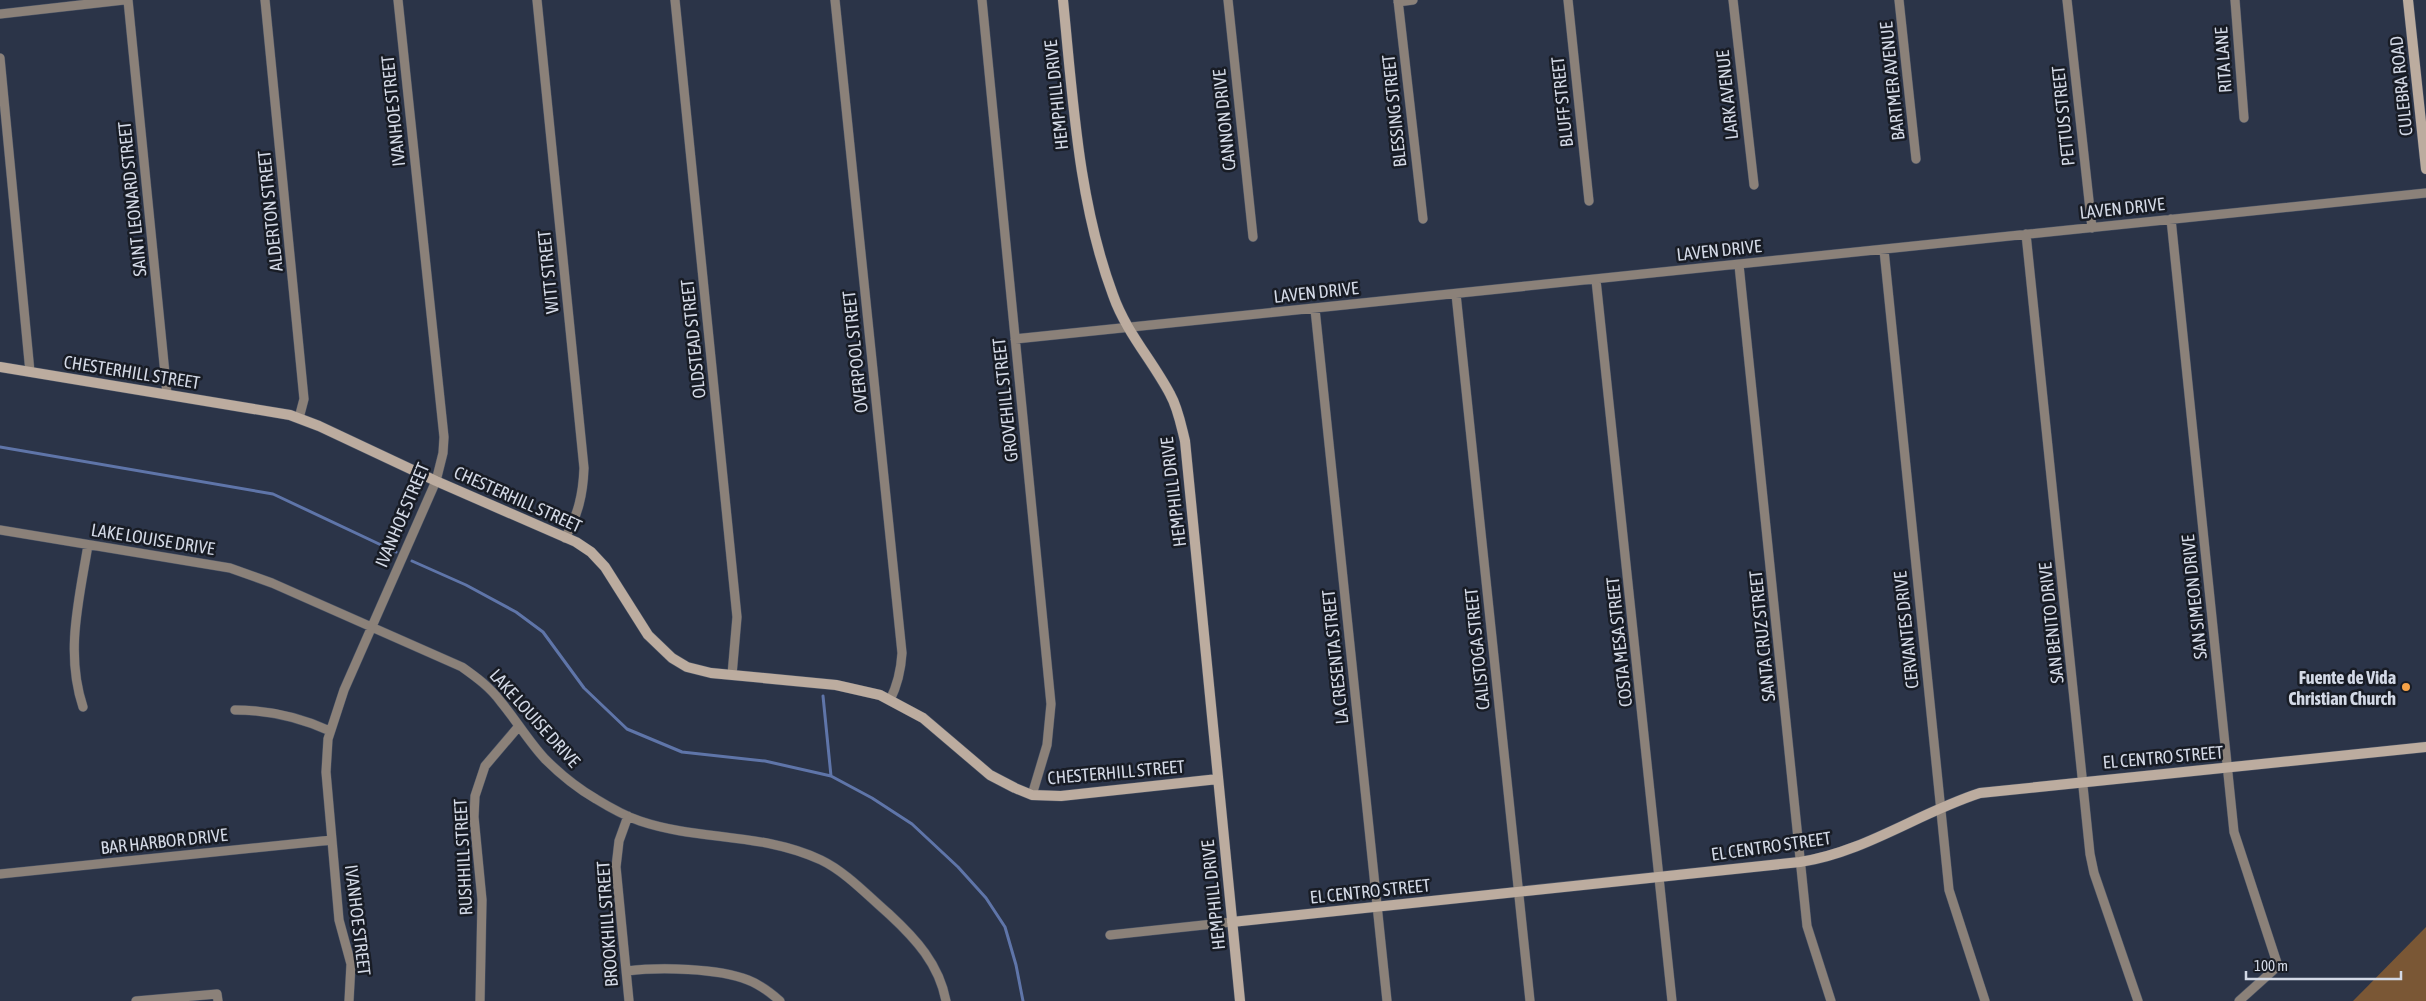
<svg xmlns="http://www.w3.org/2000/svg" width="2426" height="1001" font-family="'Asap Condensed',sans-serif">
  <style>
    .green { fill: #7a5735 }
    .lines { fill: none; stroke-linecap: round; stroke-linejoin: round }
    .stream { stroke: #5f75a9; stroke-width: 3 }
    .street-casing { stroke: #495264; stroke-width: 10 }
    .secondary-casing { stroke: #495264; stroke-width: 11 }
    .street { stroke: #8b8179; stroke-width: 9 }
    .secondary { stroke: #bcac9f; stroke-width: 10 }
    .poi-dot { fill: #f6a247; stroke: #181c25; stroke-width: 2 }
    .labels { text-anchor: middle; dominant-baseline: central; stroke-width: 5; stroke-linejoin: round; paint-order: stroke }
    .street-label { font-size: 18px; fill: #d3d9e6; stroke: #181c25 }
    .poi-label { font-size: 18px; font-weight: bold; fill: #d3d9e6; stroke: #181c25; text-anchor: end }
  </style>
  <rect width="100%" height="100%" fill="#2b3448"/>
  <path class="green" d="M2426,927V1001H2353Z"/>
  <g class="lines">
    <path class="stream" d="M0,447L273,494L396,552
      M412,561L466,585L516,612L543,632L584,688L627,729L682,752L765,761L831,776
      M823,696L831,776L872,798L912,824L958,867L986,898L1005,927L1016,965L1023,1001"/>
    <g class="street-casing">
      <path id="street" d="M128,0L167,394
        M265,0L304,399L299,418
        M537,0L584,468C583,495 578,515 565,538
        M675,0L737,617L732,675
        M835,0L902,653C901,670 898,684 890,700
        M982,0L1051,704L1047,745L1032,795
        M1228,0L1253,237
        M1398,0L1423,219
        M1568,0L1589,201
        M1733,0L1754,185
        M1899,0L1916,159
        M2067,0L2092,228
        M2235,0L2244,118
        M1398,2L1413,0
        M0,14L124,0
        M0,58L30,372
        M2171,219L2234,832L2278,966L2239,1001
        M2026,234L2090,854L2094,873L2138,1001
        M1884,250L1949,890L1985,1001
        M1739,265L1807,926L1831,1001
        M1596,280L1672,1001
        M1456,294L1530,1001
        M1315,309L1387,1001
        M1015,339L2426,193
        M0,530L230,568L272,583L462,667C476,677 490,687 501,702C516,720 529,742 545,759C560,774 577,788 596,799C609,807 625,816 640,821C699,841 761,832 821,860C846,872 868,896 889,914C916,939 939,964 946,1001
        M83,707C65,653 79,600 88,545
        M235,710C270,710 299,717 330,731
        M628,816L619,841L616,867L629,1001
        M0,874L332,840
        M1110,935L1232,922
        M627,971C659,967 718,968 748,980C761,985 771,993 780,1001
        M136,1001L217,994L218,1001
        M349,1001L351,964L339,920L326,772L328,739L344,690L436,481L443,453L444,437L398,0
        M480,1001L482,900L474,817L475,796L485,766L519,726"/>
    </g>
    <g class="secondary-casing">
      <path id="secondary" d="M1063,0C1073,99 1078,201 1113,295C1126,332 1152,360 1170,394C1178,408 1181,425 1185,441L1240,1001
        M2408,0L2426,169
        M0,367L290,415L319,426L436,481L576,542L591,552L605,567L648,635L672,658L687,667L711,673L836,685L880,695L923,718L990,775L1015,788L1032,795L1061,796L1218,779
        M1232,922L1800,862C1865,852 1918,813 1980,793L2426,747"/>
    </g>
    <use href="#street" class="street"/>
    <use href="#secondary" class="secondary"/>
  </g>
  <circle class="poi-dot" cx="2406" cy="687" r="5"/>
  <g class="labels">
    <g class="street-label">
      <text transform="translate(2223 60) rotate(-94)">RITA LANE</text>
      <text transform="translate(1892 81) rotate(-96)">BARTMER AVENUE</text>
      <text transform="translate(2401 86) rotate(-96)">CULEBRA ROAD</text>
      <text transform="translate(1056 95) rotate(-96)">HEMPHILL DRIVE</text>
      <text transform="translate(1727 95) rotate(-96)">LARK AVENUE</text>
      <text transform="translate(1562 102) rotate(-96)">BLUFF STREET</text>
      <text transform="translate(393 111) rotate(-96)">IVANHOE STREET</text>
      <text transform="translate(1394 111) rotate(-96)">BLESSING STREET</text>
      <text transform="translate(2063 116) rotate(-96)">PETTUS STREET</text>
      <text transform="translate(1224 120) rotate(-96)">CANNON DRIVE</text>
      <text transform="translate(132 199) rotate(-96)">SAINT LEONARD STREET</text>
      <text transform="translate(2122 208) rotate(-6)">LAVEN DRIVE</text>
      <text transform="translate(270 211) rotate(-96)">ALDERTON STREET</text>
      <text transform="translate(1719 250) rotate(-6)">LAVEN DRIVE</text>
      <text transform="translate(548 272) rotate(-96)">WITT STREET</text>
      <text transform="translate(1316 292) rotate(-6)">LAVEN DRIVE</text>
      <text transform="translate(693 339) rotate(-96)">OLDSTEAD STREET</text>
      <text transform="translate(855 352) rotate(-96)">OVERPOOL STREET</text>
      <text transform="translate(132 372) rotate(9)">CHESTERHILL STREET</text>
      <text transform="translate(1005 400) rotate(-96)">GROVEHILL STREET</text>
      <text transform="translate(1173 492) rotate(-97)">HEMPHILL DRIVE</text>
      <text transform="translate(518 499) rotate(24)">CHESTERHILL STREET</text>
      <text transform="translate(402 515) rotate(-67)">IVANHOE STREET</text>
      <text transform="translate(153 539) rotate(9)">LAKE LOUISE DRIVE</text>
      <text transform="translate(2194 597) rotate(-96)">SAN SIMEON DRIVE</text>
      <text transform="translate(2051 623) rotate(-96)">SAN BENITO DRIVE</text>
      <text transform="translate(1906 630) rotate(-96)">CERVANTES DRIVE</text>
      <text transform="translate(1762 636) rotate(-96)">SANTA CRUZ STREET</text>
      <text transform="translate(1619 642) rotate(-96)">COSTA MESA STREET</text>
      <text transform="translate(1477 649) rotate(-96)">CALISTOGA STREET</text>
      <text transform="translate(1335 657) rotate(-96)">LA CRESENTA STREET</text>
      <text transform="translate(535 718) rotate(48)">LAKE LOUISE DRIVE</text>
      <text transform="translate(2163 757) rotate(-5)">EL CENTRO STREET</text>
      <text transform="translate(1116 772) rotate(-5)">CHESTERHILL STREET</text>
      <text transform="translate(164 841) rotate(-6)">BAR HARBOR DRIVE</text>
      <text transform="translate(1771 846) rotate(-8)">EL CENTRO STREET</text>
      <text transform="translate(463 857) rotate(-93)">RUSHHILL STREET</text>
      <text transform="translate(1370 891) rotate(-6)">EL CENTRO STREET</text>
      <text transform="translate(1213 895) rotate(-96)">HEMPHILL DRIVE</text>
      <text transform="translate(358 920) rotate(83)">IVANHOE STREET</text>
      <text transform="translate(607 924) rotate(-94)">BROOKHILL STREET</text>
    </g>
    <g class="poi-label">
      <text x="2396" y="677">Fuente de Vida<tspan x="2396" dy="21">Christian Church</tspan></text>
    </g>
  </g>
  <path d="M2246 971v8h155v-8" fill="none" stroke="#d3d9e6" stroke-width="2.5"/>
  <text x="2254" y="971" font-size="15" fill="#d3d9e6" stroke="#181c25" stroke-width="4" paint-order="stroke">100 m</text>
</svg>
